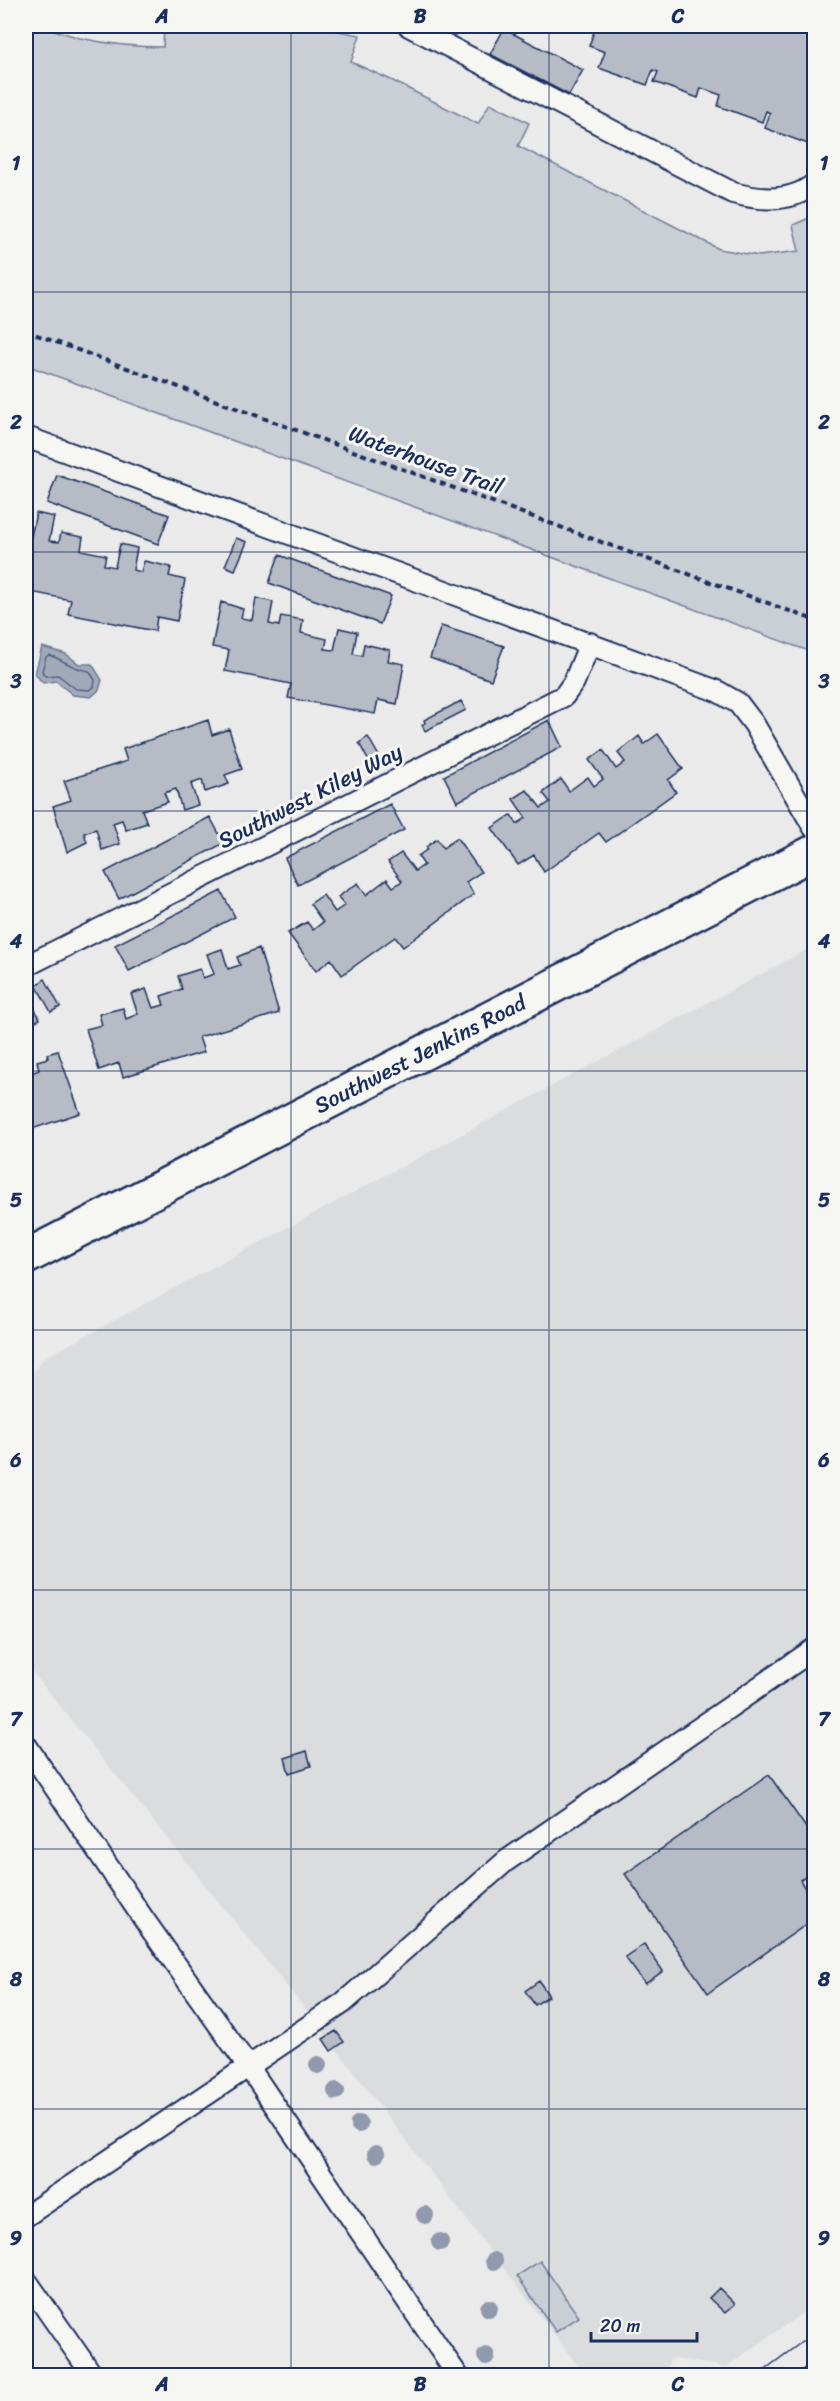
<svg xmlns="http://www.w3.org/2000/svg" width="840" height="2401" font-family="Sriracha,sans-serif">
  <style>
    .built { fill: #dadcde }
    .green { fill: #caced5; stroke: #727e9a; stroke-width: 1.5 }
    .water { fill: #a2aaba; stroke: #6c7995; stroke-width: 1.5 }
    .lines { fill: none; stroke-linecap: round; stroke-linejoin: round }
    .shore { stroke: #516083; stroke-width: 1.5 }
    .building { fill: #b6bbc6; stroke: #1b2f5e; stroke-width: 1.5 }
    .lane-casing { stroke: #1b2f5e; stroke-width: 24 }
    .secondary-casing { stroke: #1b2f5e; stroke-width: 38 }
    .path { stroke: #1b2f5e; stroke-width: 4; stroke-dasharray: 6 4.5; stroke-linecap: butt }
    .lane { stroke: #f6f6f2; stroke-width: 20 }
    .secondary { stroke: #f6f6f2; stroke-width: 33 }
    .tram { stroke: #1b2f5e; stroke-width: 1.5 }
    .tree { fill: #9099ad }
    .grid { fill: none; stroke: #1b2f5e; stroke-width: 1.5; stroke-opacity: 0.55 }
    .labels { text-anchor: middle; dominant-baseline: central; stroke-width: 6; stroke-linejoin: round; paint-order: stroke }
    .street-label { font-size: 22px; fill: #1b2f5e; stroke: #f6f6f2 }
    .neatline { fill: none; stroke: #1b2f5e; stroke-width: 2 }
    .grid-label { font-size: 20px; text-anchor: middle; font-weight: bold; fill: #1b2f5e }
  </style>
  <rect width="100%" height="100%" fill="#e9eae9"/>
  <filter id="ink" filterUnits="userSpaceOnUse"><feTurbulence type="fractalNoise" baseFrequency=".0167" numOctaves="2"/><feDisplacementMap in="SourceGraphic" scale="12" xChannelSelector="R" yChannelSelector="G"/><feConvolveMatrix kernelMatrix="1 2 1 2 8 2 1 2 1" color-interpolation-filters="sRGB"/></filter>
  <g filter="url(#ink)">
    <path class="built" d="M814,946V2305L726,2367L670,2358L665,2375H585L316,2022L34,1674L26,1661V1382L44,1358Z"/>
    <path class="green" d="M26,26C45,25 61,33 80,38C108,44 135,47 163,47L164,26H311L360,35L351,62L389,79L478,124L490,103L529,123L518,146L719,249L759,256L799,251L793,225L814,216V653L26,365Z
      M540,2261L579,2317L556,2332L517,2276Z"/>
    <path class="water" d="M42,647L66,654L79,664H92L102,680L99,690L91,697L73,695L56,681L43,683L35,674Z"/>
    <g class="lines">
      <path class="shore" d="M49,655C64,660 73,669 89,671L95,680L94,687L89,690L76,689L58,675L45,676L42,671L46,657Z"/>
    </g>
    <path class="building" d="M437,26H459L455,35Z
      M596,26H814L813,146L765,128L770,113L766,111L762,122L718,106L721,95L701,88L698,98L654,82L658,72L653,70L647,85L599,68L605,52L589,46Z
      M504,29L583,70L569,95L490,54Z
      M57,475L169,515L158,544L47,503Z
      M36,513L54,517L49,541L59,542L61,533L83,537L81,550L106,555L104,565L115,567L120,544L137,548L133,570L141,572L144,561L171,567L169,576L185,580L177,621L157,617L155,631L68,614L71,600L26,591V535L31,537Z
      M236,538L247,542L235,570L225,566Z
      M279,555L391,596L380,624L269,583Z
      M256,598L273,602L269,624L279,626L281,616L303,620L301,633L327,639L325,649L334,650L339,628L357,632L353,654L362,656L364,644L390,650L388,661L404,664L397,704L378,700L375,714L288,698L291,684L225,671L229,650L212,647L221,602L243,609L241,618L252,620Z
      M26,623L33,626L26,648Z
      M441,626L504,646L491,680L430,658Z
      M461,701L466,710L425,731L422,725L425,723L424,720Z
      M208,720L212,735L229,729L242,769L225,775L229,784L205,792L202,780L191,784L198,805L182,810L176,789L164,793L168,802L142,810L147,823L126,830L122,820L113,823L120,844L102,850L96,829L84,833L87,842L67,852L53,806L71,800L64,781L127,761L123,749Z
      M549,720L562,747L457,802L444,776Z
      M658,734L683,769L668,780L676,792L606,842L599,833L544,872L534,855L518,865L492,828L511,815L517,824L526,818L513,799L527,790L541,808L550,802L543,793L561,779L569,791L588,777L594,786L603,779L589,760L603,750L616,769L625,762L618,753L639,736L644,744Z
      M368,737L383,763L373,769L359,743Z
      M390,804L404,830L298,885L285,858Z
      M210,817L224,843L119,899L105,872Z
      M457,838L481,872L466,882L474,894L403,947L395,937L342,975L331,959L316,971L288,933L307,922L313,930L323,922L310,904L323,895L335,912L345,905L338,897L358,883L366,895L387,879L393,887L402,881L388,862L401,853L415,871L424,865L418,856L428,849L426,847L437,839L443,848Z
      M221,891L235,917L129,971L115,945Z
      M259,948L279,1013L199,1037L204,1052L123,1077L119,1063L99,1070L86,1029L102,1025L99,1014L123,1008L126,1019L138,1014L131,994L146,989L153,1008L164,1005L161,996L182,989L178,976L200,969L203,978L214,974L207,954L222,949L228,969L240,965L237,957Z
      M45,979L60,1007L51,1012L36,985Z
      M26,992L40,1019L26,1026Z
      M58,1051L80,1113L26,1131V1062L29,1074L39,1070L37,1061L48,1058L47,1054Z
      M307,1751L311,1766L289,1773L285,1758Z
      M769,1775L814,1839V1869L800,1880L814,1904V1919L708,1993L625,1874Z
      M644,1944L663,1971L645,1984L625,1957Z
      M539,1981L549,1996L535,2005L525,1991Z
      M336,2031L344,2042L331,2051L323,2039Z
      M719,2288L735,2304L725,2313L709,2298Z"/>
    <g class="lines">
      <g class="lane-casing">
        <path id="lane" d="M409,26L733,193C759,200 791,203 814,184
          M26,437L717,691L738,703L754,724L814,828
          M26,966L564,696L574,682L590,643
          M26,1745L145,1921L248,2066L458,2376
          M26,2216L343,2003L506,1861L814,1649
          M26,2280L93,2376"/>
      </g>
      <g class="secondary-casing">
        <path id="secondary" d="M26,1257L814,852"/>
      </g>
      <path class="path" d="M26,331L814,620"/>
      <use href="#lane" class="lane"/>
      <use href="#secondary" class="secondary"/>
      <path class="tram" d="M756,2376L814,2333
        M794,2376L814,2361"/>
    </g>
    <g class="tree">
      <circle cx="318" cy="2065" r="9"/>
      <circle cx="336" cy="2091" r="9"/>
      <circle cx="359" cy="2124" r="9"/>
      <circle cx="376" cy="2154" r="9"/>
      <circle cx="425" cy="2215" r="9"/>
      <circle cx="440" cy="2242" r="9"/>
      <circle cx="494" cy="2261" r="9"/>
      <circle cx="489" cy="2308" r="9"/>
      <circle cx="486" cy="2356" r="9"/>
    </g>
  </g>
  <path class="grid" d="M291,26V2376M549,26V2376M26,292H814M26,552H814M26,811H814M26,1071H814M26,1330H814M26,1590H814M26,1849H814M26,2109H814"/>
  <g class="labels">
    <g class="street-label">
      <text transform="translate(426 460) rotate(20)">Waterhouse Trail</text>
      <text transform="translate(310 796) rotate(-27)">Southwest Kiley Way</text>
      <text transform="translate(420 1054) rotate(-27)">Southwest Jenkins Road</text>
    </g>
  </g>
  <rect width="840" height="2401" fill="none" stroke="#f6f6f2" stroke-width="66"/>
  <path d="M591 2332v9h106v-9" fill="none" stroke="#1b2f5e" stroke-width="3"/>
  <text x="600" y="2332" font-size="18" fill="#1b2f5e" stroke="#f6f6f2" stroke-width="4.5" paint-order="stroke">20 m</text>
  <rect x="33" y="33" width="774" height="2335" class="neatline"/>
  <g class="grid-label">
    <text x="162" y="23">A</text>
    <text x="420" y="23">B</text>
    <text x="678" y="23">C</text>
    <text x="16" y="170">1</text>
    <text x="824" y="170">1</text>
    <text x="16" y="429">2</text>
    <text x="824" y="429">2</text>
    <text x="16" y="688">3</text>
    <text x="824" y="688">3</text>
    <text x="16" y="948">4</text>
    <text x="824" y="948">4</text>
    <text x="16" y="1207">5</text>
    <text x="824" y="1207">5</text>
    <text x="16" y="1467">6</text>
    <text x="824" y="1467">6</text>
    <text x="16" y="1726">7</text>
    <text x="824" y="1726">7</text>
    <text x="16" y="1986">8</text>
    <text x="824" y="1986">8</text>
    <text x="16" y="2245">9</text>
    <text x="824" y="2245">9</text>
    <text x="162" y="2391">A</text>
    <text x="420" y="2391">B</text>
    <text x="678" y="2391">C</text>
  </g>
</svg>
